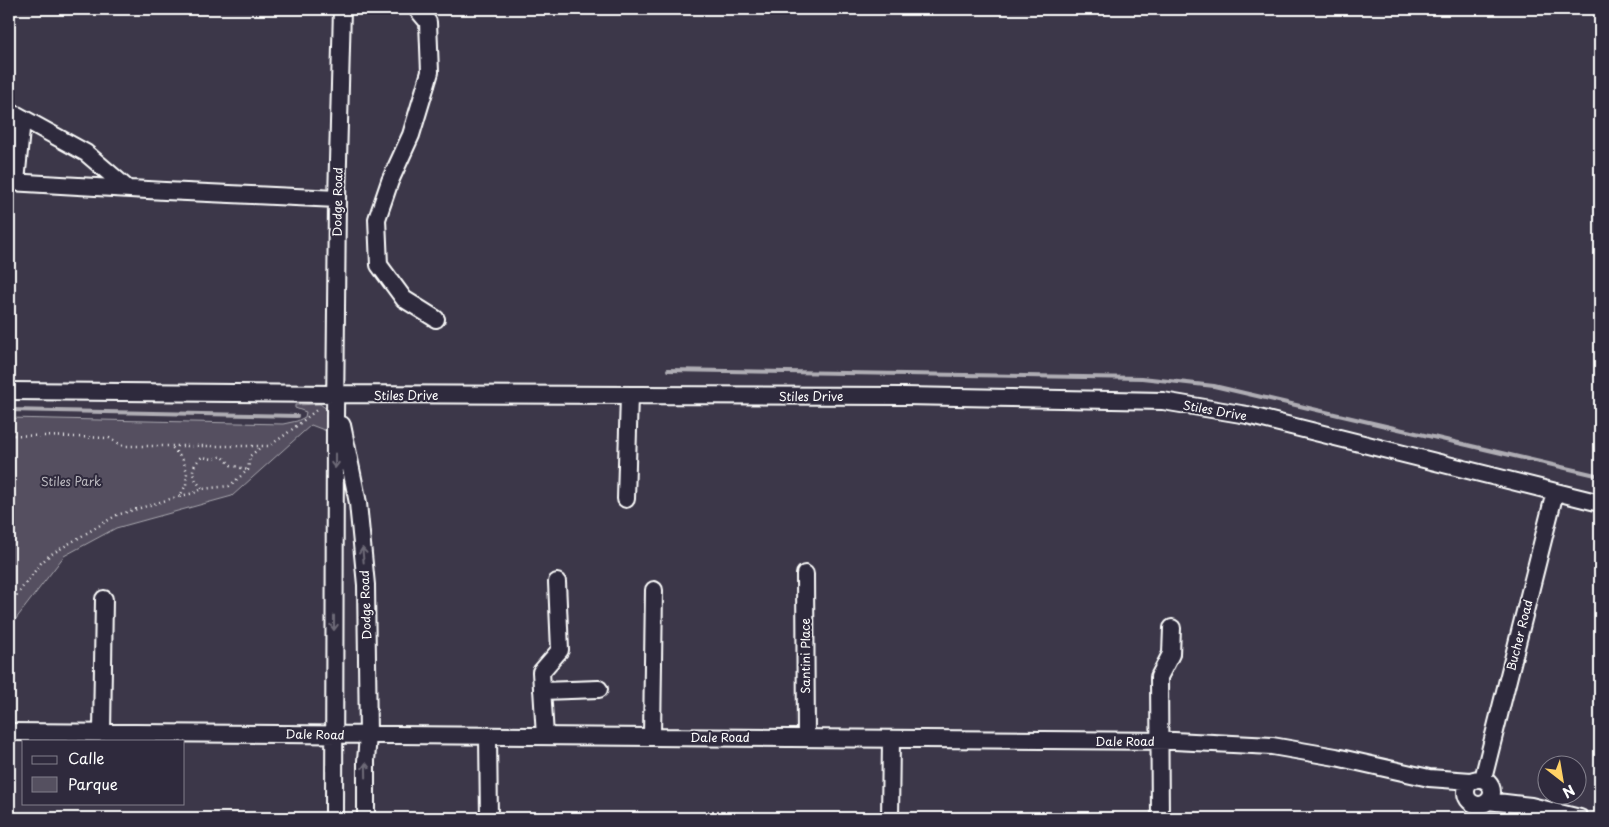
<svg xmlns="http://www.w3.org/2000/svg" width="1609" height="827" font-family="'Playpen Sans',sans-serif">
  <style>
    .green { fill: #555060; stroke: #aaa8b0 }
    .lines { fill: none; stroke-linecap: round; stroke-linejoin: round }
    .stream { stroke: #afadb4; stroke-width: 4 }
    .minor-casing { stroke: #fff; stroke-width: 20 }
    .path { stroke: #fff; stroke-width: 2.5; stroke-dasharray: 1 4; stroke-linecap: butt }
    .minor { stroke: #2f2a3d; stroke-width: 16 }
    .oneway { stroke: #6d6a77 }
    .labels { text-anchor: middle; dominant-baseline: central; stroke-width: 4; stroke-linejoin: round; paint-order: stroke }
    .street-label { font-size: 12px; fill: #fff; stroke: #2f2a3d }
    .park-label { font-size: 12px; fill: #bbb9bf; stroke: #2f2a3d }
  </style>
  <rect width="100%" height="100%" fill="#3c3749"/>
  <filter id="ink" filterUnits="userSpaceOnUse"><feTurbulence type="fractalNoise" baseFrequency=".02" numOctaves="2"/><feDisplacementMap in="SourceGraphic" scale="10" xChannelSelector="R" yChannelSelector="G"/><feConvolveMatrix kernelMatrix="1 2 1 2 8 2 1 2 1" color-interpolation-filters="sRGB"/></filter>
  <g filter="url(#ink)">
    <path class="green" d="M320,404L328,410L332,433L311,425L232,496L116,528L64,556L9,628V418L283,424L297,421L305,417L306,412L295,408V405Z"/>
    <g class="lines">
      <path class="stream" d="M668,370L1142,378L1214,386L1600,476
        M9,410L297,416"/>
      <g class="minor-casing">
        <path id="minor" d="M417,9L428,22L430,72L411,135L390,181L377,219L379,265L404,299L436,319
          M9,113L17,115L86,153L128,189
          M9,182L165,191L337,199
          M16,182L22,119
          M9,391L335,394L904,396L1163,401L1247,415L1600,503
          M342,425L358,503L366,585L368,735L366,761V818
          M626,499L629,395
          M805,574L806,738
          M542,691L599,689
          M9,732L1174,741L1272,746L1336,757L1429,778L1471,781
          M102,732L104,599
          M488,736L489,818
          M545,736L541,672L560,650L557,582
          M652,736L654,590
          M1466 792a13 13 0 1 1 26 0a13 13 0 1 1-26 0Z
          M1483,779L1555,492
          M1488,801L1531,806L1580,818
          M334,818L335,419L337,199L342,9
          M890,818L891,740
          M1160,818L1159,677L1171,654L1172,628"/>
      </g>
      <path class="path" d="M9,435L109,438L123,446H269L285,435L319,408
        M202,488C191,476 189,468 202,457L213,459L222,456L231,465L248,470
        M180,496L194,493L202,489L229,486L248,470L250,456L261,447
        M9,602L13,600L41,563L50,555L117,515L180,496L186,485L187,472L183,460L170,445"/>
      <use href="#minor" class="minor"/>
    </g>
    <defs><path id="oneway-shaft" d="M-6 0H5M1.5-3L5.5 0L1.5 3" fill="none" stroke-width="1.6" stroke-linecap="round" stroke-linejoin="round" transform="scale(1.25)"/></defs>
    <g class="oneway">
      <use href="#oneway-shaft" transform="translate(335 461) rotate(90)"/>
      <use href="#oneway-shaft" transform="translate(363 555) rotate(-95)"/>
      <use href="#oneway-shaft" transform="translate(334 623) rotate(90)"/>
      <use href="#oneway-shaft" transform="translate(366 770) rotate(-91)"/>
    </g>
  </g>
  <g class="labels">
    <g class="street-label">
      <text transform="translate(337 202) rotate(-89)">Dodge Road</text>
      <text x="406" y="395">Stiles Drive</text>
      <text x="811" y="396">Stiles Drive</text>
      <text transform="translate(1215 410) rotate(10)">Stiles Drive</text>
      <text transform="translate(365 605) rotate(-92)">Dodge Road</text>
      <text transform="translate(1519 635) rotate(-76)">Bucher Road</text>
      <text transform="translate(805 656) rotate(-90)">Santini Place</text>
      <text transform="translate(315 734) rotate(1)">Dale Road</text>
      <text x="720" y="737">Dale Road</text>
      <text x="1125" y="741">Dale Road</text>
    </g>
    <g class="park-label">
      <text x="71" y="481">Stiles Park</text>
    </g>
  </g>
  <rect width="1609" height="827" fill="none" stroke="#2f2a3d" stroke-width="30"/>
  <rect x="15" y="15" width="1579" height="797" fill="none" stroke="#fff" stroke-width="2" filter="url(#ink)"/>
  <rect x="22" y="740" width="162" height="65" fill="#2f2a3d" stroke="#827f8b"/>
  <rect x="32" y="756" width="25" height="8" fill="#2f2a3d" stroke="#827f8b"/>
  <text x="68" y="764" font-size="15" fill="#ffffff">Calle</text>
  <rect x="32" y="777" width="25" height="15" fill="#555060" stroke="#827f8b"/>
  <text x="68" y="790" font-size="15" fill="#ffffff">Parque</text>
  <g transform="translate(1562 780) rotate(149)"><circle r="24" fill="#2f2a3d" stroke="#827f8b"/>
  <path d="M0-4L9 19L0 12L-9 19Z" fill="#ffd166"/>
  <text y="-8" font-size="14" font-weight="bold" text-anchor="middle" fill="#ffffff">N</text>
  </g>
</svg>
